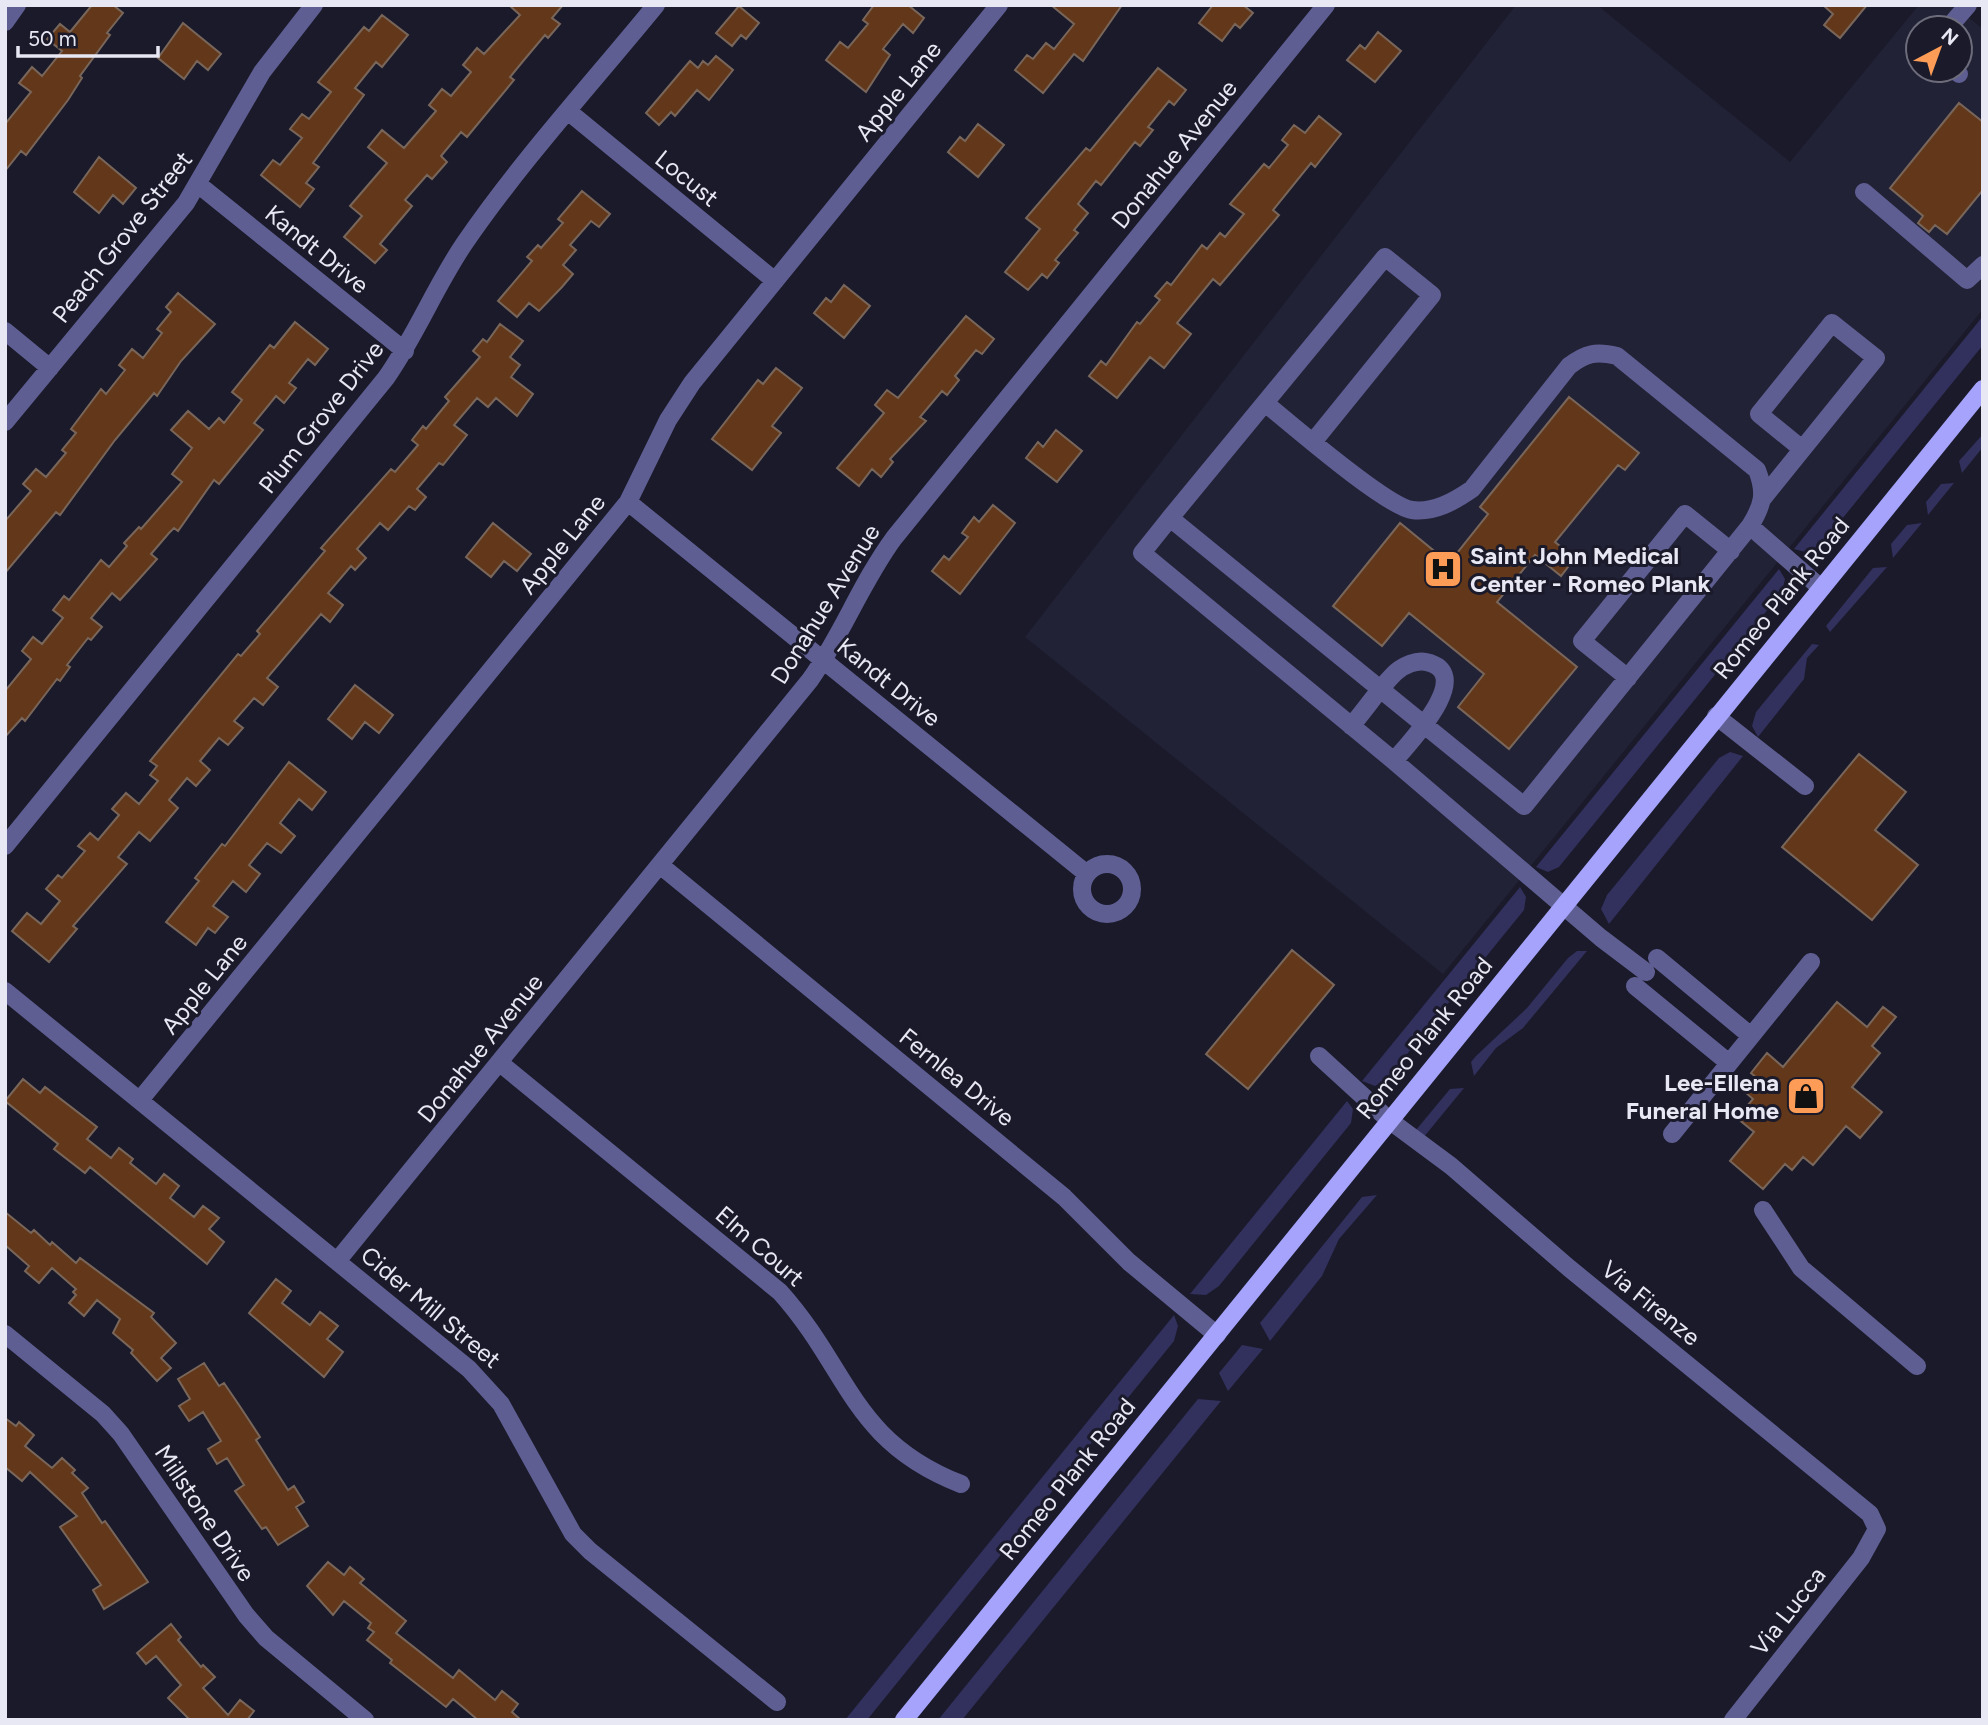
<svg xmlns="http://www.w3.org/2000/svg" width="1988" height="1725" font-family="Figtree,sans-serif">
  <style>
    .built { fill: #222237; fill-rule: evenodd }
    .green { fill: #32305c }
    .building { fill: #63381a; stroke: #79665a; stroke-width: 2 }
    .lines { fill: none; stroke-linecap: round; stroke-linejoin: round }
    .minor { stroke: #5f5e93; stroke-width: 18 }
    .major { stroke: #a5a3fb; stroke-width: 18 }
    .labels { text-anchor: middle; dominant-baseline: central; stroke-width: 6; stroke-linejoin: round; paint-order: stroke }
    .street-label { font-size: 24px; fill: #e8e8f4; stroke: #1a1a2a }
    .poi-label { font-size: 24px; font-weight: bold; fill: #e8e8f4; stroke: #1a1a2a; text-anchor: start }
  </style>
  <rect width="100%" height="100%" fill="#1a1a2a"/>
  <path class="built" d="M1516,5H1597L1790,162L1919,5H1953L1983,29V309L1443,974L1025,637ZM1918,28H1960V70H1918Z"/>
  <path class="green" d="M1983,316V345L1821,545L1809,553L1794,549Z
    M1983,434V447L1962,473L1959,461Z
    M1954,483L1928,515L1926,502L1941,484Z
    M1922,523L1893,558L1891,544L1907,525Z
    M1887,567L1830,632L1826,626L1873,568Z
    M1779,569L1785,579L1782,592L1559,867L1548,872L1536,867Z
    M1812,644L1819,645L1807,658L1804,679L1758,737L1752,726L1756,712Z
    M1730,752L1743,756L1609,924L1601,909L1607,895L1719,758Z
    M1520,887L1526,897L1524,910L1386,1080L1375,1086L1362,1081Z
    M1577,951H1587L1523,1028L1496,1048L1474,1076L1471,1062L1476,1056L1527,1008L1568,958Z
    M1464,1088L1414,1149L1411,1136L1450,1089Z
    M1347,1101L1353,1109L1351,1123L1219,1286L1206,1295L1190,1294Z
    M1377,1195L1339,1239L1322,1276L1270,1341L1260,1323L1362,1197Z
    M1174,1315L1178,1326L1174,1341L867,1720H845Z
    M1242,1345L1263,1349L1228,1391L1219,1373Z
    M1198,1399L1221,1401L962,1720H938Z"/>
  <path class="building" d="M92,5H113L123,13L107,33L110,35L80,76L82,78L68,100L26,155L21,151L5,171V124L31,92L19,83L32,67L42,76L62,51L47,39L60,24L70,32Z
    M509,5H563L552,18L560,24L548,38L545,35L524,60L510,77L514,80L467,137L461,132L441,156L447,162L432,179L427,175L405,200L412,206L380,244L387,250L375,263L344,237L362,216L350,206L387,163L368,147L382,130L404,148L436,111L429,105L442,89L451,96L471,72L463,65L477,48L484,54L520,15Z
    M874,5H908L924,18L913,33L903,24L883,49L890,55L866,92L826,60L840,42L848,48L868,24L863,20Z
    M1051,5H1122L1083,61L1074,54L1043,93L1015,70L1027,55L1033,59L1046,43L1054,49L1074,24Z
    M1213,5H1243L1253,13L1240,28L1235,24L1222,41L1199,23Z
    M1823,5H1867L1840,38L1824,25L1833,14Z
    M739,6L759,23L746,39L741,35L732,46L716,33Z
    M382,15L408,35L382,67L376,62L355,88L364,95L313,163L319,167L306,183L314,189L300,207L261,175L273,160L280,165L302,138L290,129L302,114L309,119L331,92L318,82L364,27L369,31Z
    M183,23L221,54L208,70L197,61L184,79L158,58Z
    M1378,32L1401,51L1375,82L1347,60L1360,45L1365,49Z
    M716,56L733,70L709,100L697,90L675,116L671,112L659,125L646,113L690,61L698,68L703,61L708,65Z
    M1158,68L1186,90L1174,105L1169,101L1148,127L1153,130L1140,146L1135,142L1101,185L1096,181L1078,204L1088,213L1074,230L1078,233L1055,260L1059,263L1047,278L1042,274L1028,290L1005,272L1040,229L1026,218L1086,148L1090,151Z
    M1959,103L1983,122V190L1947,234L1935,225L1929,232L1918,223L1923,216L1890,188Z
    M1319,116L1341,134L1315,167L1311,163L1273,210L1279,215L1220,285L1213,279L1177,323L1191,334L1164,368L1150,357L1117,398L1089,376L1101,361L1106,365L1137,322L1140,324L1160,300L1155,296L1167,282L1171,285L1202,245L1207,249L1220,233L1225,237L1244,214L1230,204L1264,164L1269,168L1288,145L1282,140L1294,125L1305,133Z
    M978,124L1004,145L978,177L948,152L960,137L965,141Z
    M99,157L136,188L123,204L113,195L99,213L74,192Z
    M582,191L610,214L599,227L591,221L570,245L576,250L563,265L573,274L562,287L539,311L529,303L517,317L498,301L532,261L527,257L538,245L541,248L563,223L558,219Z
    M844,285L870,306L844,338L814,313L826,298L831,302Z
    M178,293L215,324L181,361L157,396L154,393L115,440L60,515L56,512L5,573V521L31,491L23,484L36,469L46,477L66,453L62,450L76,433L71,429L101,389L106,394L125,370L119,365L132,349L143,358L162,333L157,329L171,312L166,307Z
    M966,316L994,339L982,354L976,350L955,376L959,380L947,395L942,391L920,417L926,421L890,459L893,462L881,477L872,469L859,486L837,468L884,413L875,405L887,390L898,398Z
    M295,322L328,349L315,365L308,359L289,383L296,388L284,403L276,396L254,423L263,430L219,484L214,480L178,531L174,528L169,533L151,554L157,559L140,578L120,600L112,593L91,618L102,627L91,640L88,638L67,665L70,667L60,681L57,679L25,721L22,718L5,737V691L31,659L22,651L33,637L42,644L63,618L53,610L64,596L69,600L101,560L109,567L127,546L124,543L139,527L141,529L182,482L172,474L192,448L171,430L188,411L209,429L219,418L224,423L242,400L232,392L270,345L274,348Z
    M500,324L523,341L510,357L520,365L511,377L533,394L517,416L496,398L488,407L477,398L454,425L467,435L443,465L439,463L417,489L426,497L415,510L409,506L388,530L380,523L357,549L366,558L355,570L351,566L328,593L343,605L330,622L321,614L267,678L278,687L263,705L254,698L234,721L243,728L228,745L219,738L200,761L210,770L196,786L187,778L169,800L178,808L150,841L139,832L118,857L127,864L73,926L77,929L49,962L12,931L27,913L41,924L60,901L46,889L58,875L62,878L85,851L78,846L90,833L98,840L119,815L112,809L126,793L139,804L158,781L150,775L157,766L150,761L238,654L241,656L260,634L257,631L325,551L321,548L391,469L395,472L418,445L412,440L423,426L426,429L449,401L445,397L480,357L473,351L483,339L487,342Z
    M776,368L802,388L772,426L781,433L752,470L712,439L758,380L763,384Z
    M1569,397L1639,453L1625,470L1618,465L1555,542L1575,558L1561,576L1535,555L1497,602L1577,667L1509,749L1458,707L1484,674L1409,613L1382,646L1333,606L1400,523L1449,563L1488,514L1480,507Z
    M1056,430L1082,451L1057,482L1026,458L1038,442L1043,447Z
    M993,505L1015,523L960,594L932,571L944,556L949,560L968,537L962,533L974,517L979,522Z
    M493,523L531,554L517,571L504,561L491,577L466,557Z
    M355,685L393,715L379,733L365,722L352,739L328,719Z
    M1859,754L1906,792L1875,830L1918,865L1872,920L1782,847Z
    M289,762L326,792L312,810L299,799L280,823L295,836L281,853L267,843L249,865L260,874L246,892L233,881L213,906L228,917L215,933L208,928L196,945L166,922L199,881L195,878L222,844L225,846Z
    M1292,950L1334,985L1248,1089L1206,1054Z
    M1837,1002L1867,1027L1883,1007L1896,1017L1872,1046L1880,1053L1852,1087L1882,1112L1860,1138L1846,1126L1813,1165L1803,1157L1792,1170L1785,1164L1763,1189L1730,1161L1754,1132L1737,1118L1753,1099L1745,1092L1757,1078L1751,1073L1767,1053L1783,1067Z
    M23,1079L40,1093L45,1087L97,1127L87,1139L111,1158L119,1148L133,1159L130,1163L156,1184L164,1174L179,1186L170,1198L194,1217L203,1206L219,1218L209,1229L224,1242L207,1264L90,1167L85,1173L54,1149L58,1144L5,1101Z
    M5,1212L31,1233L34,1230L50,1245L52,1242L76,1263L80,1258L154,1313L151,1317L176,1343L161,1358L171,1368L157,1381L131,1353L133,1350L113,1333L120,1319L97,1300L84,1316L69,1303L76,1295L73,1292L76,1289L52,1268L39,1283L25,1271L29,1266L5,1245Z
    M276,1279L291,1291L282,1303L310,1325L320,1312L338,1326L327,1339L343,1352L324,1377L249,1313Z
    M204,1363L219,1386L224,1383L239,1405L260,1437L256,1440L288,1490L294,1486L304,1502L296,1507L308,1526L278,1545L266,1527L262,1529L235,1491L244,1485L227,1458L217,1464L208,1449L221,1441L203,1412L189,1421L179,1406L190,1399L178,1379Z
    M5,1418L16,1426L19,1422L34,1435L25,1446L52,1468L62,1458L75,1470L72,1473L88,1488L82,1493L102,1523L105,1521L148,1582L104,1609L93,1590L101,1585L60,1527L77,1516L30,1472L22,1481L5,1467Z
    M328,1562L344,1575L350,1567L364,1579L360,1583L406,1621L396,1633L453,1678L459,1670L495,1700L502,1691L518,1704L512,1712L521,1720H478L453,1699L446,1707L390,1663L392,1660L367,1640L374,1632L368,1628L371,1623L344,1601L333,1615L307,1586Z
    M171,1624L181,1637L178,1640L201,1667L203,1665L215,1677L203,1688L228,1715L240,1700L254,1711L247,1720H190L168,1698L181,1685L156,1656L146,1664L137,1653Z"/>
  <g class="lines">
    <path class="minor" d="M5,22L17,5
      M1948,28L1968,5
      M1955,70L1959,74
      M569,112L775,281
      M199,185L405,351
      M1864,192L1967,280L1983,265
      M5,331L50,368
      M1265,403C1291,424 1385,506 1412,510C1434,513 1455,501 1472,489L1569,366C1586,353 1596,351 1617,356L1757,470C1766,493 1763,505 1750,526L1524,806L1170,518L1385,257L1432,295L1313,442
      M5,422L186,203L262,72L314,5
      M1763,498L1876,358L1832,323L1759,414L1802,449
      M628,502L1087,874
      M1170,518L1142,553L1394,761L1601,938L1646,972
      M1750,526L1821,588
      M1628,678L1582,641L1685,514L1731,551
      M1716,716L1805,786
      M1351,726C1366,709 1380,687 1396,672C1404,665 1416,660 1426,662C1478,673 1407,745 1394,761
      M5,846L386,378C416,335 435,287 464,244C520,162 593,82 656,5
      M1082 889a25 25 0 1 1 50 0a25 25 0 1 1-50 0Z
      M660,865L1064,1197L1129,1262L1217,1335
      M1657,958L1751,1036
      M1635,986L1729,1063
      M5,991L469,1369L501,1404L573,1534L590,1551L777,1702
      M1319,1056L1389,1120L1451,1166L1569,1268L1870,1514L1877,1529L1861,1558L1733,1720
      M500,1063L780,1292C850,1370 851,1441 961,1484
      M140,1100L628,502L668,420L692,383L999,5
      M1672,1134L1811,962
      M1763,1210L1801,1268L1917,1366
      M338,1260L810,680C842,635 861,583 894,538L1326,5
      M5,1334L103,1414L121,1434L246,1615L266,1638L365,1720"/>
    <path class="major" d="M904,1720L1983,389"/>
  </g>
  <defs>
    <g id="hospital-square" transform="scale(2.0125)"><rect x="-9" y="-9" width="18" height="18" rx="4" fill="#fd9c56" stroke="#1a1a2a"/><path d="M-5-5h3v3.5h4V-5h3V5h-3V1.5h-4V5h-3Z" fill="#111"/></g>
    <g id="shop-square" transform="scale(2.0125)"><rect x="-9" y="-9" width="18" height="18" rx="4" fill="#fd9c56" stroke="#1a1a2a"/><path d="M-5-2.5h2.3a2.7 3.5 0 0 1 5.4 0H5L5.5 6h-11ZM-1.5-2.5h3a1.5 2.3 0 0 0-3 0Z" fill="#111"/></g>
  </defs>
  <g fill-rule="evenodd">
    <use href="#hospital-square" x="1443" y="569"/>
    <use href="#shop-square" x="1806" y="1096"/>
  </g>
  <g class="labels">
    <g class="street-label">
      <text transform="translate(898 91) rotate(-51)">Apple Lane</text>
      <text transform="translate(1174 154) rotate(-51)">Donahue Avenue</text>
      <text transform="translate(687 178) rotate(39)">Locust</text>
      <text transform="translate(122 237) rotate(-52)">Peach Grove Street</text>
      <text transform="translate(317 249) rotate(39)">Kandt Drive</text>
      <text transform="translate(321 417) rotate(-52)">Plum Grove Drive</text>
      <text transform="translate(562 544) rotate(-51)">Apple Lane</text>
      <text transform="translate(1781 598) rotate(-51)">Romeo Plank Road</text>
      <text transform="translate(825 604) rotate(-58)">Donahue Avenue</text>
      <text transform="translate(889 682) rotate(39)">Kandt Drive</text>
      <text transform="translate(204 984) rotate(-51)">Apple Lane</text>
      <text transform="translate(1424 1038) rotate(-51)">Romeo Plank Road</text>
      <text transform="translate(480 1048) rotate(-51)">Donahue Avenue</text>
      <text transform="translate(957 1077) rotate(39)">Fernlea Drive</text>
      <text transform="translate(760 1246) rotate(41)">Elm Court</text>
      <text transform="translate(1651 1303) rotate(39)">Via Firenze</text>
      <text transform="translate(431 1307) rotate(40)">Cider Mill Street</text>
      <text transform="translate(1067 1479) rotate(-51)">Romeo Plank Road</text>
      <text transform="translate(205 1513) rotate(56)">Millstone Drive</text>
      <text transform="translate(1788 1611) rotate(-52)">Via Lucca</text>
    </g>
    <g class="poi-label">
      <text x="1470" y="555">Saint John Medical<tspan x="1470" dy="28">Center - Romeo Plank</tspan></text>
      <text x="1779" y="1082" text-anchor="end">Lee-Ellena<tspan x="1779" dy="28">Funeral Home</tspan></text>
    </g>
  </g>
  <rect width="1988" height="1725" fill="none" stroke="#e8e8f4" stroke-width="14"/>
  <g transform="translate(1939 49) rotate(41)"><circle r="33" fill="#1a1a2a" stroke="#6c6c7b" stroke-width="2"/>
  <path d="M0-5L12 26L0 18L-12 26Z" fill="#fd9c56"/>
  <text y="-10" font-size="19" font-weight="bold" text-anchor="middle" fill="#e8e8f4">N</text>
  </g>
  <path d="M18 46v10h140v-10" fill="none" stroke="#e8e8f4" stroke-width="3.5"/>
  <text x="28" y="46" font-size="21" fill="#e8e8f4" stroke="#1a1a2a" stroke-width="5" paint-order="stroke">50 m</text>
</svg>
